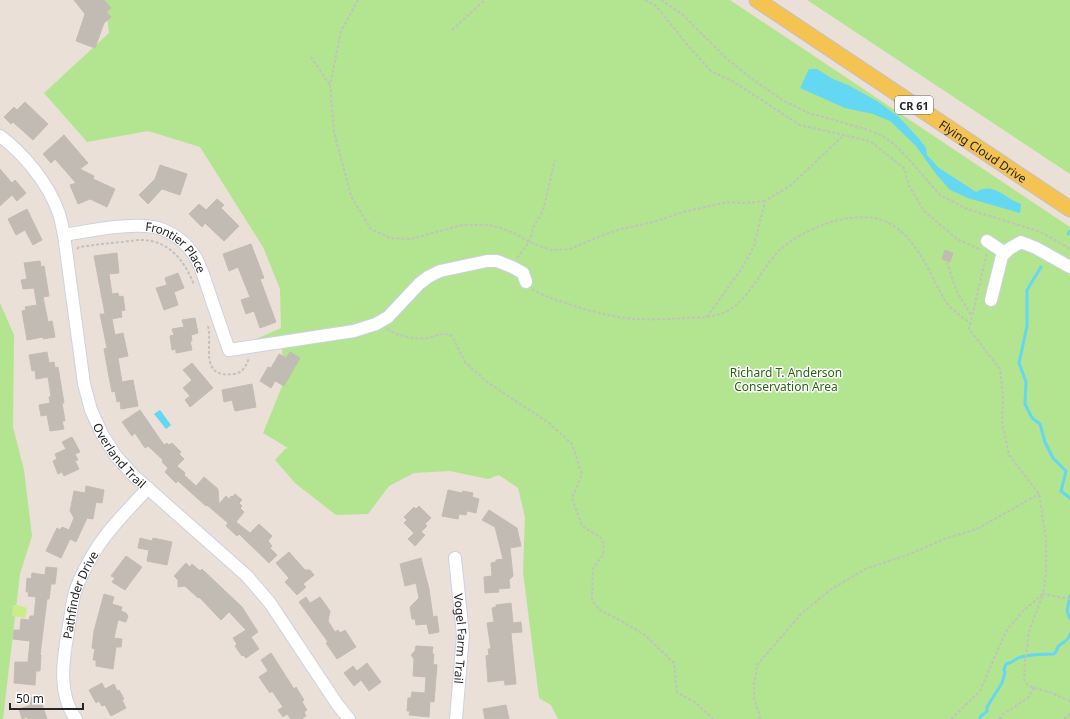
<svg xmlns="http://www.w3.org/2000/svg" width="1070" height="719" font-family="'Noto Sans',sans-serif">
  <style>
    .green { fill: #b3e490 }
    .pitch { fill: #caec8b }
    .water { fill: #64d7f2 }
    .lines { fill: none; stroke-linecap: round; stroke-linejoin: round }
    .stream { stroke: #64d7f2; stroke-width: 3 }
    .building { fill: #c1bbb3; stroke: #c5bcb1 }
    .minor-casing { stroke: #ccd2e1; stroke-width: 14 }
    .major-casing { stroke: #c2c2c2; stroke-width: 17 }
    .path { stroke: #c2c2c2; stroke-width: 2; stroke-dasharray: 3 2; stroke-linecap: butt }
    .minor { stroke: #fff; stroke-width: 12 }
    .major { stroke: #f5c351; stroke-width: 15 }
    .labels { text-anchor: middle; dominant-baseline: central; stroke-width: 3; stroke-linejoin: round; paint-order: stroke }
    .shield { fill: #fff; stroke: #676767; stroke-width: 1 }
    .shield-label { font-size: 11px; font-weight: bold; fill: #262626 }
    .street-label { font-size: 12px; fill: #262626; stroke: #fff }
    .park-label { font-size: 12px; fill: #2c6416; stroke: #fff }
  </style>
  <rect width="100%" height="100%" fill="#eae0d7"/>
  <path class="green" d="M105,0H730L1070,227V719H558L551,705L539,698L523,572L525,517L518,488L499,475L488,479L450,471L414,473L389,486L368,514L336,515L295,483L275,460L285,449L288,448L263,433L283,384L282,347L245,344L281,328L280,289L263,247L200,147L148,131L87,142L44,93L109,33Z
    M807,0H1070V174Z
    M0,303L14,335L13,427L24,470L32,536L20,574L3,719H0Z"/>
  <path class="pitch" d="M13,605H18L27,608L25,618L12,616Z"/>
  <path class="water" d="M809,69H817L833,79L848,85L877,101L899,117L920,140L926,148L927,155L939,168L976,192C994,181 1004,198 1021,204L1020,213L968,198L950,190L936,174L916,146L890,121L873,114L845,108L800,88Z
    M160,410L171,425L166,429L154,414Z"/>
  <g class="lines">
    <path class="stream" d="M1068,234L1070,231
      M1041,267L1027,290V326L1019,363L1026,382L1025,404L1032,418L1040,424L1045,442L1053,458L1066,471L1061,491L1070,498
      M1070,596L1067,611L1070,619
      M980,719V717L987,711V707L1002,683L1005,673L1004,670L1006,664C1014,663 1015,658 1021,657C1032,654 1043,654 1054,654C1056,652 1057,650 1058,647C1061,642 1068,643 1070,634"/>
  </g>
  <path class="building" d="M74,0H104L111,8L106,12L111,17L104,23L95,48L76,41L85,14Z
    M25,102L48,124L33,140L13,122L11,124L4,117L14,107L17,110Z
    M64,135L88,163L80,169L94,176L93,179L115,189L107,207L90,199L78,204L70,185L76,183L55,159L51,163L43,154Z
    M160,165L187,174L180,195L162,189L148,204L139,195L155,179Z
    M0,169L12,183L15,180L26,193L17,201L12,195L0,206Z
    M217,199L224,205L221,208L239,226L224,241L205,223L202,227L189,214L199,204L206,210Z
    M27,209L42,240L33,245L25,230L16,235L8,219Z
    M251,244L264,278L260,279L276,322L260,328L254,311L246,314L241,300L250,297L238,267L229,271L223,254Z
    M945,250L953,253L950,262L942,259Z
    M117,253L119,273L109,274L112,294L118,293L119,297L123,296L125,310L121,311L122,317L112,319L115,335L123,333L128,356L118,358L122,382L133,380L138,406L121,409L120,401L117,402L115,391L112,392L109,377L104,349L107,348L100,314H105L94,256Z
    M40,261L41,267L44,266L49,296L43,297L48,322L52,321L55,337L43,339V337L27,340L22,311L26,310L25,307L37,305L34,288L23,289L21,280L27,279L24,263Z
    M178,273L184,288L174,292L178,305L164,310L156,288L167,285L165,278Z
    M195,318L198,333L191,335L192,341H190L192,350L176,353V349L172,350L170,336L174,335L172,329L184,327L182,320Z
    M47,352L49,363L54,362L55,368L58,367L64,403H62L65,421H62L64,429L50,431L47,415L41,416L39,405L50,403L49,397L51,396L48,377L36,379L35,370L32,371L29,355Z
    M290,352L300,358L284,386L275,381L271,388L260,381L268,367L271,368L279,354L286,358Z
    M192,363L213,388L190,407L185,400L190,396L183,388L192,380L183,370Z
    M252,384L256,407L235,411L232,400L224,402L222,390Z
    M140,410L164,445L167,443L169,445L172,443L181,452L179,454L184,459L177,466L185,473L184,475L196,486L204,477L218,489L219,504L226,496L229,499L231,496L232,497L235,494L242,500L239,503L242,506L240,508L244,512L236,522L250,533L259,524L272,536L268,541L272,546L270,548L277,555L269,563L239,534L237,536L226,526L228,523L207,505L206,506L178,481L176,483L165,472L168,468L162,462L163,460L148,446L145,448L135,433L132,436L122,422Z
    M72,437L80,452L75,454L78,460L75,461L79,469L64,476L62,472L58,474L53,461L57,459L55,454L66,449L62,442Z
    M86,486L104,490L102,503L96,502L93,519L87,518L76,542L70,539L61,558L46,551L57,528L60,530L62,527L69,530L74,518L70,511L74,491L85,493Z
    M448,490L462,493L463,491L473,493L472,497L479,499L476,513L467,511L466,515L459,514L458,519L442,516Z
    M419,506L431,518L425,524L427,526L421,532L425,535L415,546L408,539L414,533L404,523L407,520L404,517L414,507L416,509Z
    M489,510L517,528L521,546L510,548L513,576L509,580L510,588L498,589L499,592L485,593L484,577L492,576L491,563L496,562V560L503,559L495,527L482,520Z
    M140,538L152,541L153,538L172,542L167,565L147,561L149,550L138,548Z
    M289,552L305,570H310L314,575L303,584L306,587L297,595L285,582L289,578L276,563Z
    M126,556L142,567L125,590L112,582L115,578L111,576Z
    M421,558L429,589L433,617L437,616L439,632L429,634L427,624L416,625L415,619H412L410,607L419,598L416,583L405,586L400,564Z
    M186,563L190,567L192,564L200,571L202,569L242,607L258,632L251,637L259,649L246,658L243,655L242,656L235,646L237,644L233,638L246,630L229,612L221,620L199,597L198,598L185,586L178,587V580L174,576Z
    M46,567L57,568L55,584H51L49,599H47L40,655H41L40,671H36L35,685L14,683L15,662H28L30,641L13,639L14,630H20L21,619L29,620L30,616H34L36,597L28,596L29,592H26L27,578L31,579L32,573L45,575Z
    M104,594L114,597L112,604L122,607L121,611L126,613L128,616L126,622L118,620L114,638L122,639L121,647H116L113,669L96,666V660H93L95,649L92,648L94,631Z
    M306,597L310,603L320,597L330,611L328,621L335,632L338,630L340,633L345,630L356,647L337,659L326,643L328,642L299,602Z
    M511,603L513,623L521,622L522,632L511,633L516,684L505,685L504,680L488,682L486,656L489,655L488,649H491L487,623L494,622L492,608L496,607V605Z
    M416,646L433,647L432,654H434L433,664L437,665L434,702L430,701L429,717L409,715L410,711H407L408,698H411L412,692L425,693L426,677L413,676L414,659L411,655L415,651Z
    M271,653L294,689L296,687L304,700L302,702L307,710L304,712L306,716L301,719H291L287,714L283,717L278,710L283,707L272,691L270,693L259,677L268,671L261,660Z
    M367,663L381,682L369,691L361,680L354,686L344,673L353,666L357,671Z
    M102,683L105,689L114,684L117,691L119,690L124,699L122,700L126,708L111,716L105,705L102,706L99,701L96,703L89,690Z
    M39,695L47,719H28L27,717L22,719L19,709L31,705L28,699Z
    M506,705L509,719H485L483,709Z"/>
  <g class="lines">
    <g class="minor-casing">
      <g id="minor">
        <path id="s1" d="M0,136C23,153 48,183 58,211C61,218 62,227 64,235L84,384L91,410L102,434L116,456L134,476L247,576L270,603L337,704L349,719"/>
        <path id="s2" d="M64,235C89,231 121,224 146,226C165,227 184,239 194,255C201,265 204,278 208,289C215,310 222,330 229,350L354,331L376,324L388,317L419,284L428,277L440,271L487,261H497L512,267L523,273L526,282"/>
        <path d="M987,241L1005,253"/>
        <path d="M991,300L1002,256L1009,249L1021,242L1036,248L1070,267"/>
        <path id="s3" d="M455,558L463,635L456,719"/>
        <path id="s4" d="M76,719C56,692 64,655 69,625C71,614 72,602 75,592C80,577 87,564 95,551C109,528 130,508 148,488"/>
      </g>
    </g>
    <g class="major-casing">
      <g id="major">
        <path id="s5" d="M757,0L1070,209"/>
      </g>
    </g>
    <path class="path" d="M358,0L341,31L330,85L334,132L351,196L371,229L390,238L411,239L462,225H488L501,228L516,234L529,242L551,250L570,249L598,237L621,229L654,222L683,212L728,202L744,203L765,201
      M645,0L656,6L690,48L711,71L734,82L800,125L870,141L905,169L908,184L924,211L957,239L981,250
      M661,0L683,15L727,59L752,79L784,101L809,113L869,130L883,136L896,146L905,155L940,195L967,209L1041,232L1070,249
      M452,30L485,0
      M311,57L330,85
      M77,249L79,247C94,245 108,243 123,242C129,241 135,240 141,240C170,240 185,262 194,285
      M517,258L529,242L534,226L543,211L555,160
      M947,262L956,290L971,315
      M532,289C543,296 554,299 566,303C583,309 601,314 619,317C640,321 663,319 685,318C700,317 716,318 729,310C750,297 760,272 776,254C799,229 857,206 889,223C911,235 925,261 935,282C939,289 942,297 947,303C953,311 962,317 970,323
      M707,317L742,268L754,246L765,201L790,186L844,135
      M208,326C213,344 198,379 234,374C243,373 247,365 249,357
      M387,329C399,336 414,340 427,338C440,336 438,331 452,336L465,362L487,382L549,423L572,444L582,474L572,498L582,526L600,537L604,544L603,555L593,568L592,601L601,611L616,618L645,635L674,663L677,692L696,703L713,719
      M1070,599L1043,594L1029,632L1025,662L1024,680L1029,686L1052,693L1070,701
      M760,719L759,713L754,699V685L757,665L802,613L830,590L865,569L910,554L944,539L977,529L1039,494
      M951,719L980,691L1006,631L1022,612L1043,594L1046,573V539L1039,494L1009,455L1002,422L1003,397L1000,369L969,329L987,253
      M999,719L1002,715L1028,698L1034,687
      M1064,719L1070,714"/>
    <use href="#minor" class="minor"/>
    <use href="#major" class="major"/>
  </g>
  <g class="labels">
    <rect class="shield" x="895" y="96" width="38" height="18" rx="3"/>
    <g class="shield-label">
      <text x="914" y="105">CR 61</text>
    </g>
    <g class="street-label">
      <text stroke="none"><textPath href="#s5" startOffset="272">Flying Cloud Drive</textPath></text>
      <text stroke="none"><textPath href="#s2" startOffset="121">Frontier Place</textPath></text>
      <text stroke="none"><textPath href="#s1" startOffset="352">Overland Trail</textPath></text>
      <text stroke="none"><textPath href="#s4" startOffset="129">Pathfinder Drive</textPath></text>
      <text stroke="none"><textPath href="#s3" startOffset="81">Vogel Farm Trail</textPath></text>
    </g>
    <g class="park-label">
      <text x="786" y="372">Richard T. Anderson<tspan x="786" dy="14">Conservation Area</tspan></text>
    </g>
  </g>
  <path d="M10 703v6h73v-6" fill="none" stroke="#262626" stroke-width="2"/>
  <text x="16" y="703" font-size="12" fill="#262626" stroke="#ffffff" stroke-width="3" paint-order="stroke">50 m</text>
</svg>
